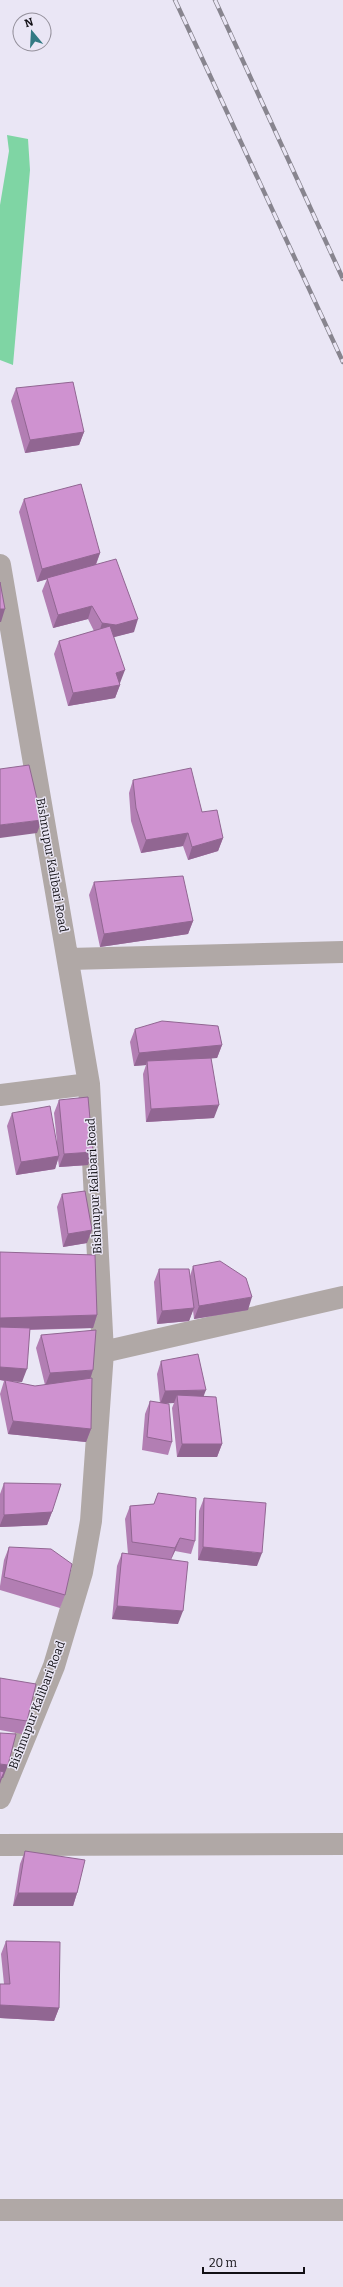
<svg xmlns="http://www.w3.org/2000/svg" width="343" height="2287" font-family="Bitter,serif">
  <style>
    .green { fill: #7fd5a4 }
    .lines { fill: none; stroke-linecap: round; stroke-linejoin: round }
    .minor { stroke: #b0a8a6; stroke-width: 22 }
    .rail-casing { stroke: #88858f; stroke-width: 4.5 }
    .rail { stroke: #eae6f5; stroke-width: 3; stroke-dasharray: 9; stroke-linecap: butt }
    .wall { fill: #b27eb3 }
    .shaded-wall { fill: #916692 }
    .building { fill: #cf92d0; stroke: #916692 }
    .labels { text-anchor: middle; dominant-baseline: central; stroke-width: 3; stroke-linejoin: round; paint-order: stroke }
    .street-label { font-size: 12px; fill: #121015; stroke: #eae6f5 }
  </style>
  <rect width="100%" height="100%" fill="#eae6f5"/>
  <path class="green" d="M7,135L28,139L30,170L13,365L0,360V205L9,151Z"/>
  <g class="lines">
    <path class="minor" d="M0,565L89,1084L103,1352L91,1521L82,1572L54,1666L0,1798
      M69,959L343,952
      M0,1095L89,1084
      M103,1352L343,1297
      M0,1845L343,1844
      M0,2210H343"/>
    <g class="rail-casing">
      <path id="rail" d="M175,0L343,362
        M215,0L343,279"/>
    </g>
    <use href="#rail" class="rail"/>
  </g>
  <path class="wall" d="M16,388L84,432L79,445L25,453L11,401Z
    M24,499L100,553L96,565L134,632L113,637L120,683H119L120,685L115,698L68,706L54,654L59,641L94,631L88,619L53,628L42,591L47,579L37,582L19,512Z
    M133,780L202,812L223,838L218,851L188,860L183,846L141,853L131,821L129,793Z
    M94,882L193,921L188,934L100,947L89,895Z
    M135,1029L222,1045L217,1058H211L214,1118L146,1122L143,1074L146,1065L134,1066L130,1042Z
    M59,1100L88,1165L59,1167L58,1159L55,1169L16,1175L7,1126L12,1113L57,1142L54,1113Z
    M62,1194L87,1243L63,1247L57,1207Z
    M0,1252L97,1315L93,1328L30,1330L22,1382L6,1381L35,1386L45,1385L36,1348L41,1335L90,1379L91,1429L86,1442L8,1434L0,1394L4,1381L0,1380Z
    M193,1266L248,1310L194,1319L193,1310L189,1321L157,1324L154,1282L159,1269L190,1276Z
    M161,1361L204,1396L222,1444L217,1457H177L172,1408L174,1403H166L172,1442L168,1455L142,1450L145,1414L150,1401L160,1403L157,1374Z
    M4,1483L52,1512L47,1525L0,1527V1494Z
    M158,1493L195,1541L191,1554L175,1551L171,1560L178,1624L112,1619L117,1566L122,1553L128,1554L125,1519L130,1506L154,1504Z
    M204,1498L257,1566L198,1560L199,1511Z
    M9,1547L65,1595L60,1608L0,1590V1586L4,1560Z
    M0,1678L27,1721L22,1734L0,1730Z
    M25,1851L77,1893L73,1906H13L20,1864Z
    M6,1941L59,2008L54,2021L0,2018V1984H4L1,1954Z"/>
  <path class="shaded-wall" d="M84,432L79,445L25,453L30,440Z
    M100,553L95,566L37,582L42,569Z
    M92,606L88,619L53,628L58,615Z
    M0,609H5L1,622H0Z
    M138,619L134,632L111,638L98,636L102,623Z
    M125,670L120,683L111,686L116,673Z
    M120,685L115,698L68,706L73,693Z
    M42,820L37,833L0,838V825Z
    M188,833L183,846L141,853L146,840Z
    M223,838L218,851L188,860L192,847Z
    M193,921L188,934L100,947L104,934Z
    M222,1045L217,1058L148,1064L147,1061L146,1065L134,1066L139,1053Z
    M219,1105L214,1118L146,1122L151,1109Z
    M93,1152L88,1165L59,1167L64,1154Z
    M59,1156L55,1169L16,1175L21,1162Z
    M92,1230L87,1243L63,1247L68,1234Z
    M252,1297L248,1310L194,1319L199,1306Z
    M194,1308L189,1321L157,1324L162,1311Z
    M97,1315L93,1328L0,1330V1318Z
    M0,1367L27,1369L22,1382L0,1380Z
    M93,1370L89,1383L45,1386L50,1373Z
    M206,1390L201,1403L177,1395L174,1403L160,1404L165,1391Z
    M13,1421L91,1429L86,1442L8,1434Z
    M182,1444H222L217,1457H177Z
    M52,1512L47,1525L0,1527V1525L4,1515Z
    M180,1538L175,1551L170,1561L175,1548Z
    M203,1547L262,1553L257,1566L198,1560Z
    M117,1606L183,1611L178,1624L112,1619Z
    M0,1764L8,1765L3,1778H2L0,1784Z
    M18,1893H77L73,1906H13Z
    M0,2005L59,2008L54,2021L0,2018Z"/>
  <path class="building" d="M73,382L84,432L30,440L16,388Z
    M81,484L100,553L42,569L24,499Z
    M116,559L138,619L116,625L102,623L92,606L58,615L47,578Z
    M0,582L5,609H0Z
    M110,626L125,670L116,673L120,685L73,693L59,641Z
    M29,765L42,820L0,825V769Z
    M191,768L202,812L217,810L223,838L192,847L188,833L146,840L136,808L133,780Z
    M183,876L193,921L104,934L94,882Z
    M162,1021L218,1026L222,1045L139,1053L135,1029Z
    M211,1058L219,1105L151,1109L147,1061Z
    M88,1097L93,1152L64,1154L59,1100Z
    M50,1106L59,1156L21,1162L12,1113Z
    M85,1191L92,1230L68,1234L62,1194Z
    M0,1252L95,1255L97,1315L0,1318Z
    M220,1261L246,1278L252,1297L199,1306L193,1266Z
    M159,1269H189L194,1308L162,1311Z
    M0,1327L30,1328L27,1369L0,1367Z
    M96,1330L93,1370L50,1373L41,1335Z
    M198,1354L206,1390L165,1391L161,1361Z
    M92,1378L91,1429L13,1421L5,1380L35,1386Z
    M177,1395L216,1397L222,1444H182Z
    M150,1401L169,1404L172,1442L147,1437Z
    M4,1483L61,1484L52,1512L4,1515Z
    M158,1493L196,1498L195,1541L180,1538L175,1548L132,1542L130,1506L154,1504Z
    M204,1498L266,1503L262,1553L203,1547Z
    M9,1547L51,1549L72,1564L65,1595L4,1577Z
    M122,1553L188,1562L183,1611L117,1606Z
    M0,1678L36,1684L27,1721L0,1717Z
    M0,1733L16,1734L8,1765L0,1764Z
    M0,1771L4,1772L0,1781Z
    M25,1851L85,1860L77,1893H18Z
    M6,1941L60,1942L59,2008L0,2005V1984H10Z"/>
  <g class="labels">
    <g class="street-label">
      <text transform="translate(52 865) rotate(80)">Bishnupur Kalibari Road</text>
      <text transform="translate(94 1186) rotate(-93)">Bishnupur Kalibari Road</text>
      <text transform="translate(37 1705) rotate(-69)">Bishnupur Kalibari Road</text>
    </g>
  </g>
  <g transform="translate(32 32) rotate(342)"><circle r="19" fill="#eae6f5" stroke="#94909b"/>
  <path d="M0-3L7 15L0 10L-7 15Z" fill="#327a83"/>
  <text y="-6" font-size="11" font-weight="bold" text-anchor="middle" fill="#121015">N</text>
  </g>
  <path d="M203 2267v6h101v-6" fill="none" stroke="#121015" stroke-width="2"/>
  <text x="209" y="2267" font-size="12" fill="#121015" stroke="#eae6f5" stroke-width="3" paint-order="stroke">20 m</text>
</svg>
